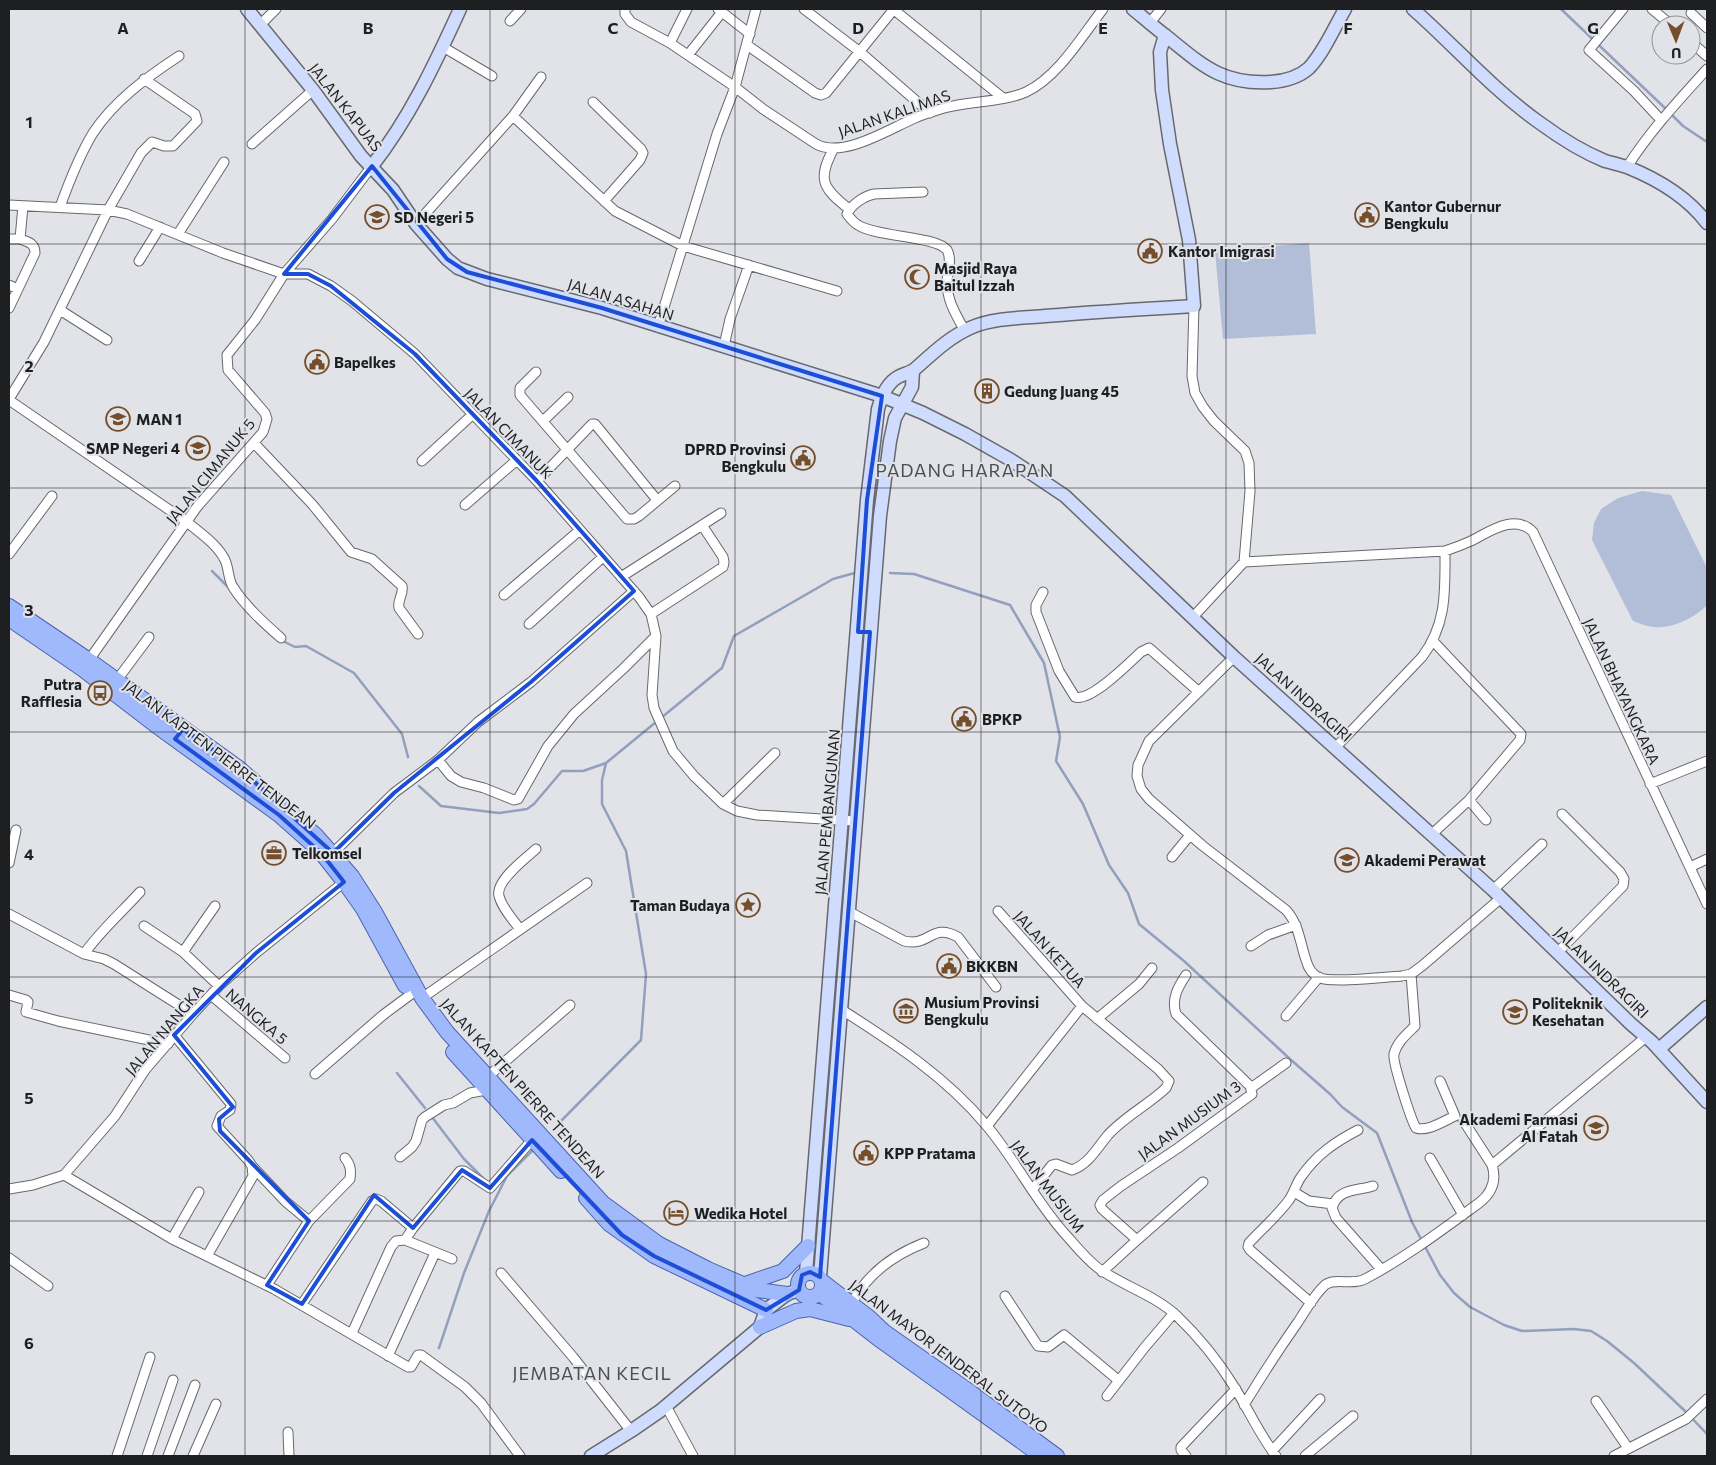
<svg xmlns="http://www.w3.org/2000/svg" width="1716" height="1465" font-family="Commissioner,sans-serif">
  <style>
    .green { fill: #b2bdd7 }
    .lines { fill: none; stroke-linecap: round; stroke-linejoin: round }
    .stream { stroke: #929fbd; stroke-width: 2.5 }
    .street-casing { stroke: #67696d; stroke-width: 11 }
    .secondary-casing { stroke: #67696d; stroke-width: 15 }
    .primary-casing { stroke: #4a64ae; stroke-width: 16 }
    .street { stroke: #fff; stroke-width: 9 }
    .secondary { stroke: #d0dcfe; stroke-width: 12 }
    .primary { stroke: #a0b8fc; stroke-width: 14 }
    .marked { fill: none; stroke: #1d4ed8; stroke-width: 4; stroke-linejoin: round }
    .grid { fill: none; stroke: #1e1f20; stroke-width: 1; stroke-opacity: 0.55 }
    .labels { text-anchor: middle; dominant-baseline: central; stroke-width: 4; stroke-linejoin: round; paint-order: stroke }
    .street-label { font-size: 15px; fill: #1e1f20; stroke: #e1e3e8 }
    .poi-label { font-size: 15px; font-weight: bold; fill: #1e1f20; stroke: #e1e3e8; text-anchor: start }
    .quarter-label { font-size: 18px; letter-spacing: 1px; fill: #4d4f52; stroke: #e1e3e8 }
    .grid-label { font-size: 16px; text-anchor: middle; font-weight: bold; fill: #1e1f20; stroke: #e1e3e8; stroke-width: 4; stroke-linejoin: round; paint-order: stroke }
  </style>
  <rect width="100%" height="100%" fill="#e1e3e8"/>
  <path class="green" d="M1309,243L1316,334L1223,339L1215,251Z
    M1642,491L1671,495L1707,568V605C1695,618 1672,629 1653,627C1646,626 1639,623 1633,621L1592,540L1594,523L1601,509L1618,498Z"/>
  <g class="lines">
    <path class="stream" d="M1561,9L1667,110
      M1671,114L1683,126L1707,142
      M212,571L231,590
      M890,573L914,574L1010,605L1044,663L1060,737L1056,761L1083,804L1109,865L1128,893L1139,924L1184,961L1290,1059L1330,1094L1342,1107L1377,1133L1412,1222L1440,1275L1454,1293L1470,1307L1504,1325L1522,1331L1574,1329L1591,1331L1607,1341L1634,1363L1685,1411L1707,1434
      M281,640L295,647L306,646L354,673L402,734L408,757
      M419,786L441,806L499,813L527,809L534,804L562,771H583L606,763
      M397,1073L425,1108
      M432,1117L464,1159L485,1180
      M560,1122L641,1040L646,974L626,851L602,804V780L606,763L722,668L734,636L833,579L858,572
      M439,1348L464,1273L489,1211L507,1176L534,1149"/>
    <g class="street-casing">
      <path id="street" d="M625,9V14L631,22L670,43L735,87L717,134L658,327
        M718,9L750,34
        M756,9L735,87L763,109L816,144C843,159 889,129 915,118C924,114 935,111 944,108C968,101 1005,102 1026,92C1058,77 1082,36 1103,9
        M804,9L860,52L930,113
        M893,9L1003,98
        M1623,9L1589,50L1634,91L1661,120
        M1652,9L1671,25
        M1691,13L1707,28
        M265,20L276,9
        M510,21L521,9
        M1149,24L1161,9
        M1691,42L1707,56
        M670,43L687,9
        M747,45L815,93L821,95L826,93L894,9
        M443,47L492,76
        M688,55L722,12
        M593,102L641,149L643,153L640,160L604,201
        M513,116L615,211L683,246L837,291
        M252,144L313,90
        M834,148C817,179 822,188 849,209
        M1627,167C1650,131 1678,101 1707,69
        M923,192L874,194C864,196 851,205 847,214C850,218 854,223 858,225C876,237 936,236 947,250C952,258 948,272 947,280C946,299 956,315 965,331
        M9,205L108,210L127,214L223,253L284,274H308L331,286L352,301L415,354L537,481L639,597L651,614L656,636L652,695L654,708L673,751L694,776L723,804L737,811L757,815L855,821
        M60,207C69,182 79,156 93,133C114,101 147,77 179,56
        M416,224L513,116L541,77
        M178,234L224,162
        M9,239H20L23,206
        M139,261L160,227
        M9,285L18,289
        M1194,306L1192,376L1195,393L1203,407L1214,421L1245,451L1249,463L1250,491L1244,562
        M9,308L35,253C35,243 28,242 20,239
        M60,310L107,340
        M724,346L730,319L749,265
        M536,372L520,388V395L627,519H634L639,516L675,486
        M9,399L44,342L108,210L141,153L152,142L164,146H173L197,121L195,114L144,79
        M9,400L187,522C200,533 217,544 225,560C229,569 228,579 233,587C245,606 264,623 281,638
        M543,421L568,397
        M254,443L312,504L351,552L372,559L402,586C404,594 397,600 399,608L418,634
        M422,461L472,415
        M537,481L592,424H595L657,500
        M465,505L517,460
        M9,554L52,496
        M621,577L721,513
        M1043,592L1036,605V612L1059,671L1075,697C1091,702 1129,663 1141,652L1149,648L1199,692
        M504,595L580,530
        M651,614L723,567L724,562L723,557L702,525
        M1193,617L1244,562L1445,551C1454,548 1462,545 1471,541C1489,532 1515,513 1533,532L1707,904
        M529,624L603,557
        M1234,657L1149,741L1138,765L1137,776L1141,789L1149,799L1203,846L1286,910C1299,924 1300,943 1306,960C1308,968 1313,975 1320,978C1335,983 1384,977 1402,976L1411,974L1422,966L1501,898
        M89,660L197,507L263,432L267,419L265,413L228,370L227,355L255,320L284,274L332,219L372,166
        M117,680L149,637
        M1336,747L1422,657C1447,624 1445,591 1445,551
        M438,760L451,776L461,782L484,788L514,800L518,799L548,746L574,714L624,668L656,636
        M1650,784L1707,761
        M1469,800L1486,820
        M723,804L775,753
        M1431,835L1469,800L1520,740L1521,734L1433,641
        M333,853L394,793L438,760L478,722L531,682L634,591
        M1172,857L1190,835
        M9,863L16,830
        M1690,867L1707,859
        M1493,890L1542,844
        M848,911L904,941C931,947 931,922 958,937L996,987
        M998,911L1082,1006L1158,1069L1169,1081L1166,1088C1148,1105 1124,1117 1108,1135C1097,1148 1089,1164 1072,1170L1056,1164L1052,1165L1032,1190
        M9,914L84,954L104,959L114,964L193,1014
        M144,926L183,952L219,986
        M520,929C513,920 502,908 499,896C495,881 526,858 536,849
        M1251,946L1268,935L1296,925
        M183,952L215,906
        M1558,952L1623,886L1624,879L1620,872L1562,814
        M84,954C100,931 121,913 140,892
        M1411,974L1415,1026C1407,1034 1397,1042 1394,1054C1392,1061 1411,1120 1416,1128C1427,1132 1444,1121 1455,1116L1440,1081
        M9,995L26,1000L28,1002L26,1012L58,1021L168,1044
        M211,995L285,1058
        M422,998L587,883
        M842,1010C894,1043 946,1077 986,1125C1016,1160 1035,1201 1066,1235C1076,1246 1091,1265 1104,1272C1127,1287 1155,1296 1176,1315C1198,1336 1219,1362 1235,1388C1249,1411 1260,1435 1276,1456
        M1286,1016L1319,977
        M1097,1019L1139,984L1152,968
        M174,1035L231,1104L230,1110L221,1116L217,1126L248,1160L252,1166L253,1176L207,1256
        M315,1074L383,1015L410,995
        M484,1080L570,1005
        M1251,1088L1286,1063
        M1463,1120L1492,1165
        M987,1126L1082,1006
        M400,1157L412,1147L416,1141L422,1120L425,1117L444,1105L453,1103L470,1093L486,1090
        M1430,1158L1463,1215
        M252,1166L286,1202L309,1221
        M64,1175L172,1239L274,1289L408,1367H411L418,1355H421L465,1387L481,1403L520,1456
        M1373,1186C1357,1191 1338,1188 1332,1208L1336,1218L1381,1269
        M9,1189L33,1185L64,1175L115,1116L145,1070L193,1014L219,986L256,953L344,882
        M1294,1192L1309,1201L1333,1204
        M172,1239L199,1192
        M405,1240L413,1228L460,1171H464L490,1188L532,1140
        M1137,1240L1203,1182
        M9,1258L48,1286
        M1102,1272L1137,1240L1102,1209L1100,1205L1103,1200L1121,1186L1178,1148L1252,1094L1250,1086L1176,1014C1171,999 1178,987 1186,975
        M501,1273L573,1357L631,1431
        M267,1285L309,1221L350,1179C351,1171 351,1165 345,1158
        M1005,1296L1038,1346L1048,1347L1064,1335L1118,1380
        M852,1303C868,1273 893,1255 924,1243
        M1311,1303L1250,1250L1248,1247L1249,1243C1262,1229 1277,1216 1289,1200C1294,1193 1296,1184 1301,1177C1316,1155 1335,1142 1358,1130
        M302,1304L372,1201L376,1199L381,1201L413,1228
        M352,1333L391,1247L396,1241L405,1240L452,1259
        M388,1356L435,1253
        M1107,1396L1145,1347L1174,1313
        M1596,1401L1628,1448
        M1244,1405C1261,1377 1279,1349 1298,1322C1306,1310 1314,1295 1325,1285C1335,1277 1352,1286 1365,1279C1405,1258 1442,1230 1479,1203C1492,1193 1497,1181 1492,1165L1646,1037
        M666,1406L693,1456
        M288,1432L289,1456
        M1272,1451L1320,1399
        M117,1456L150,1357
        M147,1456L173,1380
        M168,1456L195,1385
        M193,1456L216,1404
        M1186,1456L1181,1450V1447L1236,1389
        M1305,1456L1353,1416
        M1614,1456L1686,1419L1707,1399"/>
    </g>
    <g class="secondary-casing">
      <path id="secondary" d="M247,9L313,90L361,156L393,190L416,224L447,259L458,268L487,279L602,308L882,396L923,413L965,434L1011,460L1065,496L1234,657L1493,890L1631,1024L1652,1042L1707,1102
        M1133,9C1144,18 1154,27 1166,36C1201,64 1221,85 1271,82C1285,81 1298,78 1309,68C1324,52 1334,28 1345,9
        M1413,9C1456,47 1492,89 1540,123C1559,137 1583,152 1605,161C1613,163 1620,165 1627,167C1657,179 1688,198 1707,223
        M372,166C409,119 435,64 460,9
        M1659,1049L1707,1007
        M806,1273L867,500L878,409C881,398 887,383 898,377C903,374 910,373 915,369C932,354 948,338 970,328C992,318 1021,318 1045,316C1095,312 1144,309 1194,306L1189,240L1170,144L1162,90L1160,52L1165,35
        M820,1277L880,516L890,441L895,418L912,387L913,371
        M591,1456L631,1431L660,1411L760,1327L766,1310L787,1294L799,1290"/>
    </g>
    <g class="primary-casing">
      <path id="primary" d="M9,606L89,660L239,768L316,835L352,876L375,912L422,998L447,1032L603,1203L659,1244L708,1269L757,1290L787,1294
        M9,619L82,669L155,725L279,815L305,838L322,854L344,882L363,909L405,986
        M453,1052L561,1171
        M586,1198L609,1224L654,1256L766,1310
        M798 1285a12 12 0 1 1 24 0a12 12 0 1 1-24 0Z
        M822,1281L869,1317L885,1332L972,1393L1057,1456
        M745,1284L783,1271L808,1246
        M819,1293L877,1338L1041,1456
        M760,1327L796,1311L810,1309L849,1319"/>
    </g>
    <use href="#street" class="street"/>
    <use href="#secondary" class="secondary"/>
    <use href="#primary" class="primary"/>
  </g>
  <path class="marked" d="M372,166L447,259L467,272L602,308L882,396L867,500L858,632H870L820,1277L810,1272L802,1275L799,1290L766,1310L654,1256L622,1235L532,1140L490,1188L462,1170L413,1228L374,1195L302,1304L267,1285L309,1221L220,1131L219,1119L233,1107L174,1035L256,953L344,882L322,854L279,815L175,739L183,729L239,768L333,853L394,793L531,682L634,591L537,481L415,354L331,286L308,274H284Z"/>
  <path class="grid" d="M245,9V1456M490,9V1456M735,9V1456M981,9V1456M1226,9V1456M1471,9V1456M9,244H1707M9,488H1707M9,732H1707M9,977H1707M9,1221H1707"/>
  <defs>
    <g id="civic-ring" transform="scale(1.25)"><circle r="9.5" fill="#e1e3e8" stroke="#754f2b" stroke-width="1.5"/><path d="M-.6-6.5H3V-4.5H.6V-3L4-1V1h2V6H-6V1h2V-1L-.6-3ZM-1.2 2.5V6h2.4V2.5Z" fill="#754f2b"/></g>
    <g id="school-ring" transform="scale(1.25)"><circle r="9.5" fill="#e1e3e8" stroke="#754f2b" stroke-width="1.5"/><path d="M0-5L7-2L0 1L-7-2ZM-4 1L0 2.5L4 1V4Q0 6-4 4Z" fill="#754f2b"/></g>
    <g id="mosque-ring" transform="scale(1.25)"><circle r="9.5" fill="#e1e3e8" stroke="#754f2b" stroke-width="1.5"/><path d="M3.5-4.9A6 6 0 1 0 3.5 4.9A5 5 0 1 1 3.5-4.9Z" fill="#754f2b"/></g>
    <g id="building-ring" transform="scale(1.25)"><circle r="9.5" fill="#e1e3e8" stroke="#754f2b" stroke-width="1.5"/><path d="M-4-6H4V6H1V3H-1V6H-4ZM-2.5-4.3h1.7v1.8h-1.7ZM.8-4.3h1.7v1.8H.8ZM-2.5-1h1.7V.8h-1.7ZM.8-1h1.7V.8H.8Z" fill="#754f2b"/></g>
    <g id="bus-ring" transform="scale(1.25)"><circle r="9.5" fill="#e1e3e8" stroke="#754f2b" stroke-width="1.5"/><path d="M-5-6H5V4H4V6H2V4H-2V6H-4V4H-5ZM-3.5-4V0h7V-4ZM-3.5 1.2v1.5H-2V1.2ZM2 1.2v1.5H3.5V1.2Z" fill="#754f2b"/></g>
    <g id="office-ring" transform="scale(1.25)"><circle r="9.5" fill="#e1e3e8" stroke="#754f2b" stroke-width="1.5"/><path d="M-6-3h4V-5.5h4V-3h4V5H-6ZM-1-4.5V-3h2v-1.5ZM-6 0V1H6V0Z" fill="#754f2b"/></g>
    <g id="university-ring" transform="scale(1.25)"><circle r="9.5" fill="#e1e3e8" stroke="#754f2b" stroke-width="1.5"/><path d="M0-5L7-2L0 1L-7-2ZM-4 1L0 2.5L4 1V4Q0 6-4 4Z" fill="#754f2b"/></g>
    <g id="sight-ring" transform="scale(1.25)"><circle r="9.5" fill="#e1e3e8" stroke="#754f2b" stroke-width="1.5"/><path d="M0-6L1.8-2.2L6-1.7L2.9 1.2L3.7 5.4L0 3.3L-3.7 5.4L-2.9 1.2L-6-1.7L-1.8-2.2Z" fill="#754f2b"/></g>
    <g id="museum-ring" transform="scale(1.25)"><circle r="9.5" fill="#e1e3e8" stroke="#754f2b" stroke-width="1.5"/><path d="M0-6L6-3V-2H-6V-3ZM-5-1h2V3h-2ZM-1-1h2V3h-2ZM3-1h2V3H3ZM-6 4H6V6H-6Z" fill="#754f2b"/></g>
    <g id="hotel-ring" transform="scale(1.25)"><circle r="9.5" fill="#e1e3e8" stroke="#754f2b" stroke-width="1.5"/><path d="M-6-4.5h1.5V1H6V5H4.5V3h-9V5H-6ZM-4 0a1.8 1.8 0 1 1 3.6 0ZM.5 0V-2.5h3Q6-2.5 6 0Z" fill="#754f2b"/></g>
  </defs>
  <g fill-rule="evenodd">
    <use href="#civic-ring" x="1367" y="215"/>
    <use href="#school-ring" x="377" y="217"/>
    <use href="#civic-ring" x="1150" y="251"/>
    <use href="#mosque-ring" x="917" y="277"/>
    <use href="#civic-ring" x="317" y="362"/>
    <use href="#building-ring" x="987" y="391"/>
    <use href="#school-ring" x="118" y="419"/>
    <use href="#school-ring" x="198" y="448"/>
    <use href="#civic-ring" x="803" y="458"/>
    <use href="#bus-ring" x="100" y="693"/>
    <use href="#civic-ring" x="964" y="719"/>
    <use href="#office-ring" x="274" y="853"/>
    <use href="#university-ring" x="1347" y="860"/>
    <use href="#sight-ring" x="748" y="905"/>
    <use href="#civic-ring" x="949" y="966"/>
    <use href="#museum-ring" x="906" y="1011"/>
    <use href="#university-ring" x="1515" y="1012"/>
    <use href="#university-ring" x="1596" y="1128"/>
    <use href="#civic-ring" x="866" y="1153"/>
    <use href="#hotel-ring" x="676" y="1213"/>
  </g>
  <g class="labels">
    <g class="street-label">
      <text transform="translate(346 107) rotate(52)">JALAN KAPUAS</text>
      <text transform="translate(894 113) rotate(-19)">JALAN KALI MAS</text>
      <text transform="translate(621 299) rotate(17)">JALAN ASAHAN</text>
      <text transform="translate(509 433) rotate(46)">JALAN CIMANUK</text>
      <text transform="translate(210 471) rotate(-51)">JALAN CIMANUK 5</text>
      <text transform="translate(1622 691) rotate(65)">JALAN BHAYANGKARA</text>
      <text transform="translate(1304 697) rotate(42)">JALAN INDRAGIRI</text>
      <text transform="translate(220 754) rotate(37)">JALAN KAPTEN PIERRE TENDEAN</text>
      <text transform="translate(827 812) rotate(-85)">JALAN PEMBANGUNAN</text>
      <text transform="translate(1050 949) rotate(48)">JALAN KETUA</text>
      <text transform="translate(1602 972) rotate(44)">JALAN INDRAGIRI</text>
      <text transform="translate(257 1016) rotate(41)">NANGKA 5</text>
      <text transform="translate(164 1030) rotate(-50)">JALAN NANGKA</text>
      <text transform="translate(523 1088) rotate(48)">JALAN KAPTEN PIERRE TENDEAN</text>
      <text transform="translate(1189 1120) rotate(-36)">JALAN MUSIUM 3</text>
      <text transform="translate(1048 1186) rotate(53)">JALAN MUSIUM</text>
      <text transform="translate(949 1356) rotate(37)">JALAN MAYOR JENDERAL SUTOYO</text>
    </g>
    <g class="poi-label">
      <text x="1384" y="206">Kantor Gubernur<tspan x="1384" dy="17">Bengkulu</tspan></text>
      <text x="394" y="217">SD Negeri 5</text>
      <text x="1168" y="251">Kantor Imigrasi</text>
      <text x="934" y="268">Masjid Raya<tspan x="934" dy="17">Baitul Izzah</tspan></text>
      <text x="334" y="362">Bapelkes</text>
      <text x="1004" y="391">Gedung Juang 45</text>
      <text x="136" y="419">MAN 1</text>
      <text x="180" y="448" text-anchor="end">SMP Negeri 4</text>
      <text x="786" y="449" text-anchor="end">DPRD Provinsi<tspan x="786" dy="17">Bengkulu</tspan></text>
      <text x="82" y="684" text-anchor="end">Putra<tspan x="82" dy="17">Rafflesia</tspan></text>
      <text x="982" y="719">BPKP</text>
      <text x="292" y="853">Telkomsel</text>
      <text x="1364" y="860">Akademi Perawat</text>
      <text x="730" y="905" text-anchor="end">Taman Budaya</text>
      <text x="966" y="966">BKKBN</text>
      <text x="924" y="1002">Musium Provinsi<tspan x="924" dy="17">Bengkulu</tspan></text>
      <text x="1532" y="1003">Politeknik<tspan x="1532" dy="17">Kesehatan</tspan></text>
      <text x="1578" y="1119" text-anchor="end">Akademi Farmasi<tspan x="1578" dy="17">Al Fatah</tspan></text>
      <text x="884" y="1153">KPP Pratama</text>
      <text x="694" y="1213">Wedika Hotel</text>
    </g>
    <g class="quarter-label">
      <text x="965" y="470">PADANG HARAPAN</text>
      <text x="592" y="1373">JEMBATAN KECIL</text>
    </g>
  </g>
  <g class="grid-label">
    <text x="123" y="34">A</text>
    <text x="368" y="34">B</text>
    <text x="613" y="34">C</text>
    <text x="858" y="34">D</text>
    <text x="1103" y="34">E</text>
    <text x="1348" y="34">F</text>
    <text x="1593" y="34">G</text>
    <text x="29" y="128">1</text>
    <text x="29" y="372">2</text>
    <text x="29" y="616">3</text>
    <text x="29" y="860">4</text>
    <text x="29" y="1104">5</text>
    <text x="29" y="1349">6</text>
  </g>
  <rect width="1716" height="1465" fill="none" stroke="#1e1f20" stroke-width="20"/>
  <g transform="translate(1676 40) rotate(179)"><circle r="24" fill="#e1e3e8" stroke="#939598"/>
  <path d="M0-4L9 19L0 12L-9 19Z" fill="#754f2b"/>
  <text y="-8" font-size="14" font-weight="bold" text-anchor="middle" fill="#1e1f20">U</text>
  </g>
</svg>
